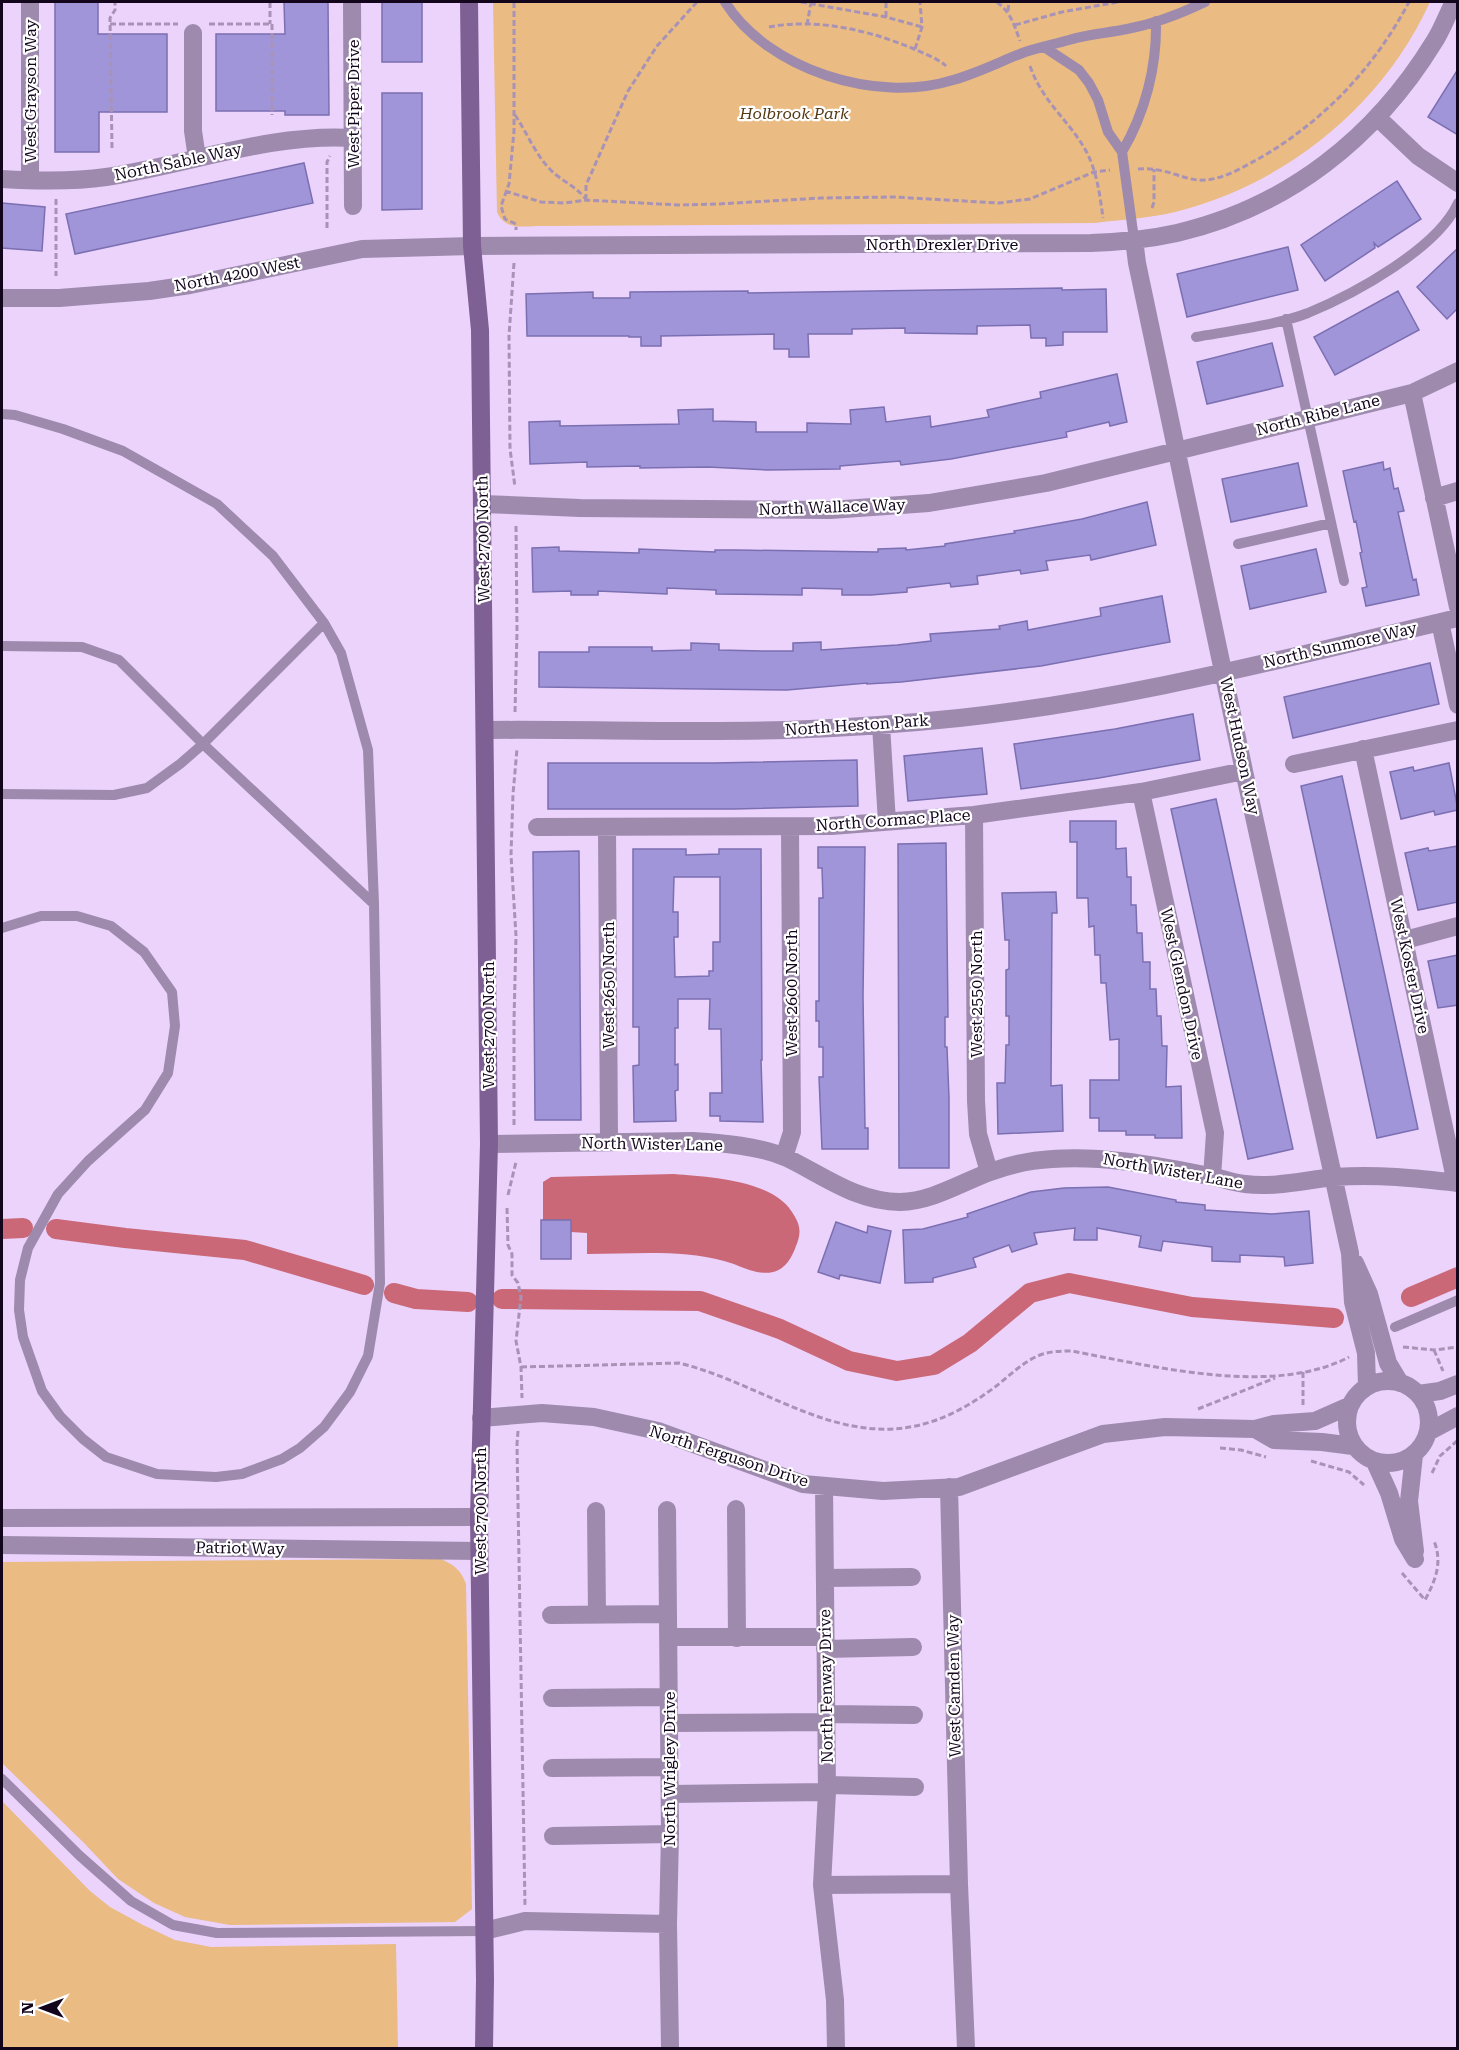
<svg xmlns="http://www.w3.org/2000/svg" width="1459" height="2050" font-family="'Roboto Serif',serif">
  <style>
    .green { fill: #eabb82 }
    .water { fill: #ca6877 }
    .lines { fill: none; stroke-linecap: round; stroke-linejoin: round }
    .canal { stroke: #ca6877; stroke-width: 20 }
    .building { fill: #a195da; stroke: #7b6fb1; stroke-width: 1.5; fill-rule: evenodd }
    .path { stroke: #a893b7; stroke-width: 3; stroke-dasharray: 6 3; stroke-linecap: butt }
    .lane { stroke: #9e8aad; stroke-width: 10 }
    .street { stroke: #9e8aad; stroke-width: 18 }
    .secondary { stroke: #7f6094; stroke-width: 18 }
    .labels { text-anchor: middle; dominant-baseline: central; stroke-width: 4.5; stroke-linejoin: round; paint-order: stroke }
    .street-label { font-size: 16px; fill: #13051c; stroke: #fff }
    .park-label { font-size: 16px; font-style: italic; fill: #543916; stroke: #fff }
  </style>
  <rect width="100%" height="100%" fill="#ebd3fc"/>
  <path class="green" d="M493,2H1430C1384,103 1292,179 1186,209C1157,218 1125,219 1095,223L542,226C524,226 505,231 497,212Z
    M441,1559C454,1565 461,1570 466,1584L472,1909L455,1922L230,1925L185,1917L154,1903L118,1879L85,1844L2,1763V1562Z
    M2,1801L90,1891L110,1907L143,1925L175,1940L211,1947L396,1944L398,2048H2Z"/>
  <path class="water" d="M674,1174C709,1177 772,1180 792,1212C800,1224 802,1232 796,1246C792,1257 786,1269 773,1272C756,1276 740,1265 724,1261C680,1249 632,1254 587,1254V1233L571,1232L543,1220V1182L551,1177Z"/>
  <g class="lines">
    <path class="canal" d="M2,1229L23,1228
      M56,1229L125,1238L245,1250L364,1285
      M394,1293L416,1299L468,1302
      M1411,1297L1458,1277
      M502,1299L700,1301L780,1329L849,1361L897,1371L934,1365L970,1343L1030,1293L1069,1283L1192,1307L1334,1318"/>
  </g>
  <path class="building" d="M55,2H98V34H167V112H99V152H55Z
    M284,2H328L329,115H285V111H216V34H285Z
    M382,2H422V62H382Z
    M1458,69V135L1428,117Z
    M382,93H422V209L382,210Z
    M304,163L313,203L75,254L66,214Z
    M1397,181L1421,219L1378,247L1374,243L1375,248L1325,281L1301,245Z
    M2,203L45,207L42,251L2,248Z
    M1288,247L1298,290L1187,317L1177,274Z
    M1458,248V308L1447,319L1417,287Z
    M1062,288V290L1106,289L1107,332H1063V345L1046,346V338H1031L1030,325L977,326V334L905,333V328L852,329V334H808L809,357H789V349H774V334L661,336V346H641V337H629V336H527L526,294L593,292V298H630V292L748,291V293Z
    M1398,291L1419,330L1335,375L1314,337Z
    M1272,343L1283,386L1207,404L1197,362Z
    M1117,374L1127,422L1110,426L1109,422L1066,432L1067,437L951,459L901,465L900,461L840,466V469L767,470L708,467L640,468V466L587,467V462L530,464L529,422L560,421V426L679,424L678,410L713,409V421L756,422V432H807V423L851,424L850,410L884,407L886,422L930,416L931,427L989,417L987,410L1041,398L1040,392Z
    M1383,462L1384,470L1390,468L1394,489L1398,488L1404,511L1398,512L1413,580L1416,579L1419,595L1366,606L1362,588L1367,587L1360,553L1362,552L1356,521L1354,522L1343,471Z
    M1298,463L1307,506L1231,522L1222,479Z
    M1147,502L1156,545L1091,560L1090,555L1046,561L1048,570L1021,574L1020,570L977,576L978,584L951,587L950,583L907,588V592L871,595H842V589L802,588V595L716,594V590L667,588V594L598,591V595H571V591L533,592L532,548L559,547V551L639,553V549L715,552V550H737L878,552V549L906,548V550L945,546V544L1015,533L1014,531L1082,519Z
    M1316,549L1326,592L1250,609L1241,566Z
    M1162,596L1170,642L1041,666L901,682L867,684V683L787,690L539,687V652H589V647H652V651L691,650V643L719,644V650L762,651H793V643L821,642V650L897,645L931,641L930,634L1000,629L999,626L1027,621L1028,630L1101,616L1100,608Z
    M1430,663L1439,704L1293,738L1284,697Z
    M1193,714L1200,760L1099,778L1021,789L1014,744L1115,729Z
    M982,748L987,794L908,801L904,756Z
    M857,760L858,806L734,809H548V763H714Z
    M1449,763L1458,810L1435,815L1434,811L1401,819L1390,772L1413,767L1414,771Z
    M1342,776L1418,1129L1377,1138L1301,786Z
    M1216,799L1293,1149L1248,1159L1171,809Z
    M1070,821H1116V849L1126,848L1127,877H1131V905H1136L1137,933H1142L1143,962H1150V989H1156L1157,1016H1161L1162,1046H1167L1166,1087L1181,1086L1182,1138H1155V1135H1126V1131H1099V1118H1090V1080H1119V1039L1110,1040L1106,983H1101L1100,955H1095L1094,926L1089,927L1088,898H1077V842H1070Z
    M946,843L948,1017H945V1047H947L949,1098V1168H899L898,844Z
    M1458,846V902L1418,910L1405,853L1428,848L1429,851Z
    M818,847H865L863,996L865,1128H868V1149H822L819,1077H823V1047H819V1021H816V1001H819V898H823L822,868H818Z
    M633,849H686V855L719,854V849H761L762,1060H761L763,1122L720,1121V1116H710V1093H722L721,1029H709L710,999H678V1028H675V1065L678,1064V1090L675,1091L676,1121L634,1122L633,1066L639,1065V1027H633ZM674,877H720V942H713V971H709V976L675,977L674,937H678V912H673Z
    M579,851L581,1120H535L533,852Z
    M1056,892L1057,913H1052L1051,1086L1062,1085L1063,1131L998,1134L997,1083H1005L1006,1045H1009V1016H1006V970L1009,969V940H1005L1002,893Z
    M1458,955V1005L1438,1008L1428,961Z
    M1108,1187L1176,1200V1202L1205,1205V1210L1272,1214L1309,1211L1313,1263L1285,1266L1284,1257L1240,1255V1262L1212,1261V1247L1163,1241L1161,1251L1139,1247L1141,1236L1097,1228V1240H1074L1075,1228L1034,1233L1037,1244L1012,1252L1009,1245L973,1258L976,1267L933,1278V1282L905,1283L903,1230L923,1229L968,1217L967,1214L1031,1192L1064,1188Z
    M541,1220H571V1259H541Z
    M836,1222L867,1233L868,1226L891,1231L880,1283L840,1275L839,1279L818,1272Z"/>
  <g class="lines">
    <path class="path" d="M270,2V24
      M514,2V131L509,184L501,206L505,219L516,224V230
      M801,2L886,17L922,27
      M886,2V17
      M997,2C1011,13 1014,24 1020,41
      M1008,11L1009,2
      M110,24H178
      M209,24H272V115
      M807,25L811,2
      M1015,25L1062,12L1118,2
      M769,27C817,18 869,30 914,49C925,54 937,58 946,66
      M915,49L922,27L920,2
      M1030,66C1043,103 1069,120 1086,151C1097,171 1100,196 1103,218
      M515,115C528,134 537,159 555,174C566,183 576,187 585,198
      M112,148L110,18L115,10V2
      M1138,169C1150,168 1162,170 1174,174C1184,177 1194,181 1205,180C1224,179 1243,167 1260,158C1325,120 1374,68 1409,2
      M505,191L541,202L565,203L586,200L678,205L718,204L821,198L894,197L999,203L1030,199L1094,172L1110,170
      M56,199V276
      M586,200V185L628,91L657,46L697,2
      M1152,208L1154,202V169
      M327,228V162L330,156
      M514,263L509,336L510,449L515,487
      M515,712L517,631L516,524
      M514,1125V1021L516,936L511,855L513,794L517,749
      M508,1195L516,1162
      M507,1208L508,1245L512,1254V1275L518,1283L521,1297L516,1341L521,1367L522,1398
      M1403,1347L1434,1350L1458,1347
      M1434,1350L1443,1371
      M521,1367L679,1363C773,1386 852,1462 953,1413C965,1407 977,1400 988,1392C1006,1380 1020,1363 1040,1355C1051,1351 1061,1351 1072,1351C1151,1366 1274,1397 1349,1357
      M1303,1372V1406
      M1198,1409L1275,1378
      M518,1431L517,1444L525,1905
      M1220,1448L1241,1450L1266,1457
      M1311,1461L1349,1472L1364,1485
      M1432,1473L1440,1456L1458,1440
      M1402,1573L1425,1600C1435,1581 1443,1563 1434,1541"/>
    <path class="lane" d="M725,2C768,70 877,104 953,80C978,73 1001,61 1025,52C1040,47 1055,44 1069,40C1088,34 1108,33 1127,29C1154,24 1180,14 1205,2
      M1044,47L1079,70L1089,83L1098,100L1108,132L1122,152L1134,239
      M1122,152C1145,113 1157,67 1156,21
      M1286,319L1344,581
      M1196,337C1230,331 1277,325 1308,313C1354,294 1437,249 1458,203
      M2,414L15,415L63,429L123,451L217,504L273,556L324,623L341,653L368,750L374,904L380,1283L368,1356L350,1392L324,1427L300,1448L282,1459L242,1474L216,1477L157,1474L106,1457L83,1439L60,1416L42,1391L23,1337L19,1310L20,1280L28,1248L58,1194L88,1161L145,1110L168,1073L175,1026L172,992L144,952L111,926L77,916H41L2,928
      M1238,544L1331,523
      M2,646L82,647L119,660L203,744L374,904
      M2,794L114,795L147,788L180,764L203,744L324,623
      M1395,1327L1458,1300
      M2,1779L80,1856L131,1901L173,1925L217,1933L484,1931"/>
    <path class="street" d="M30,2V180
      M352,2L353,206
      M193,33V131L197,158
      M1378,118L1418,156L1458,183
      M2,179C36,181 72,182 106,177C188,165 269,133 353,138
      M1134,239L1137,263L1244,771L1350,1253L1353,1302L1366,1353L1367,1386
      M2,298H59L149,291L190,285L362,249L472,246L1091,243C1119,242 1150,239 1177,233C1288,207 1375,138 1434,42C1442,30 1447,15 1454,2
      M1412,393L1458,607
      M1434,498L1458,491
      M483,504L580,508L830,510L929,503L1046,483L1412,393L1458,371
      M1440,622L1458,705
      M881,725L887,822
      M486,730C586,729 687,733 787,730C844,728 902,724 959,718C1128,700 1293,656 1458,618
      M1363,749L1456,1183
      M1294,764L1458,730
      M1141,792L1215,1133L1212,1177
      M974,815L976,1101L978,1134L989,1172
      M537,827L831,826L974,815L1141,792L1244,771
      M607,827L609,1142
      M1405,940L1458,926
      M489,1144L693,1141C722,1143 760,1146 787,1158C824,1176 857,1202 900,1202C933,1201 960,1183 990,1172C1009,1165 1031,1160 1052,1159C1105,1155 1157,1166 1210,1176C1221,1178 1233,1183 1245,1184C1275,1188 1305,1180 1335,1177C1377,1174 1416,1178 1458,1183
      M784,1157L792,1132L790,827
      M1355,1263L1369,1294L1388,1363L1400,1383
      M1347 1422a41 41 0 1 1 82 0a41 41 0 1 1-82 0Z
      M1418,1394L1440,1391L1458,1384
      M481,1418L542,1413L594,1417L658,1431L803,1484L883,1491L959,1487L1103,1434L1165,1427L1255,1429L1274,1424L1315,1421L1349,1406
      M1255,1429L1274,1440L1322,1442L1353,1446
      M1428,1432L1458,1416
      M1414,1455L1409,1501L1415,1551
      M1375,1462L1389,1493L1403,1539L1415,1559
      M824,1486L827,1792L822,1885L835,2000L836,2048
      M949,1487L959,1884L966,2048
      M736,1509L737,1638
      M667,1510L670,1834L668,1924L670,2048
      M596,1511L597,1615
      M2,1518L479,1517
      M2,1545L479,1551
      M825,1578L912,1577
      M551,1615L668,1614
      M669,1637H825
      M825,1649L913,1647
      M552,1698L669,1697
      M826,1714L914,1715
      M669,1723L826,1722
      M552,1768L670,1767
      M827,1785L915,1787
      M670,1794L827,1792
      M553,1836L670,1834
      M822,1885L959,1884
      M484,1931L525,1921L668,1924"/>
    <path class="secondary" d="M469,2L472,246L480,330L489,1144L479,1517L485,1980L484,2048"/>
  </g>
  <g class="labels">
    <g class="street-label">
      <text transform="translate(30 91) rotate(-90)">West Grayson Way</text>
      <text transform="translate(353 104) rotate(-90)">West Piper Drive</text>
      <text transform="translate(178 162) rotate(-12)">North Sable Way</text>
      <text x="942" y="244">North Drexler Drive</text>
      <text transform="translate(237 274) rotate(-11)">North 4200 West</text>
      <text transform="translate(1318 415) rotate(-14)">North Ribe Lane</text>
      <text transform="translate(832 507) rotate(-2)">North Wallace Way</text>
      <text transform="translate(483 539) rotate(-91)">West 2700 North</text>
      <text transform="translate(1340 645) rotate(-13)">North Sunmore Way</text>
      <text transform="translate(857 725) rotate(-4)">North Heston Park</text>
      <text transform="translate(1240 746) rotate(78)">West Hudson Way</text>
      <text transform="translate(893 820) rotate(-4)">North Cormac Place</text>
      <text transform="translate(1410 966) rotate(78)">West Koster Drive</text>
      <text transform="translate(1182 984) rotate(78)">West Glendon Drive</text>
      <text transform="translate(608 985) rotate(-90)">West 2650 North</text>
      <text transform="translate(791 993) rotate(-90)">West 2600 North</text>
      <text transform="translate(976 994) rotate(-90)">West 2550 North</text>
      <text transform="translate(488 1025) rotate(-90)">West 2700 North</text>
      <text transform="translate(652 1144) rotate(1)">North Wister Lane</text>
      <text transform="translate(1173 1171) rotate(10)">North Wister Lane</text>
      <text transform="translate(729 1456) rotate(18)">North Ferguson Drive</text>
      <text transform="translate(480 1511) rotate(-90)">West 2700 North</text>
      <text transform="translate(240 1548) rotate(1)">Patriot Way</text>
      <text transform="translate(826 1686) rotate(-91)">North Fenway Drive</text>
      <text transform="translate(954 1686) rotate(-91)">West Camden Way</text>
      <text transform="translate(669 1769) rotate(-90)">North Wrigley Drive</text>
    </g>
    <g class="park-label">
      <text x="794" y="113">Holbrook Park</text>
    </g>
  </g>
  <rect width="1459" height="2050" fill="none" stroke="#13051c" stroke-width="6"/>
  <g transform="translate(42 2008) rotate(270)" stroke="#ffffff" stroke-width="4.5" paint-order="stroke">
  <path d="M0-4.5L10 22L0 15L-10 22Z" fill="#13051c"/>
  <text y="-9" font-size="16" font-weight="bold" text-anchor="middle" fill="#13051c">N</text>
  </g>
</svg>
